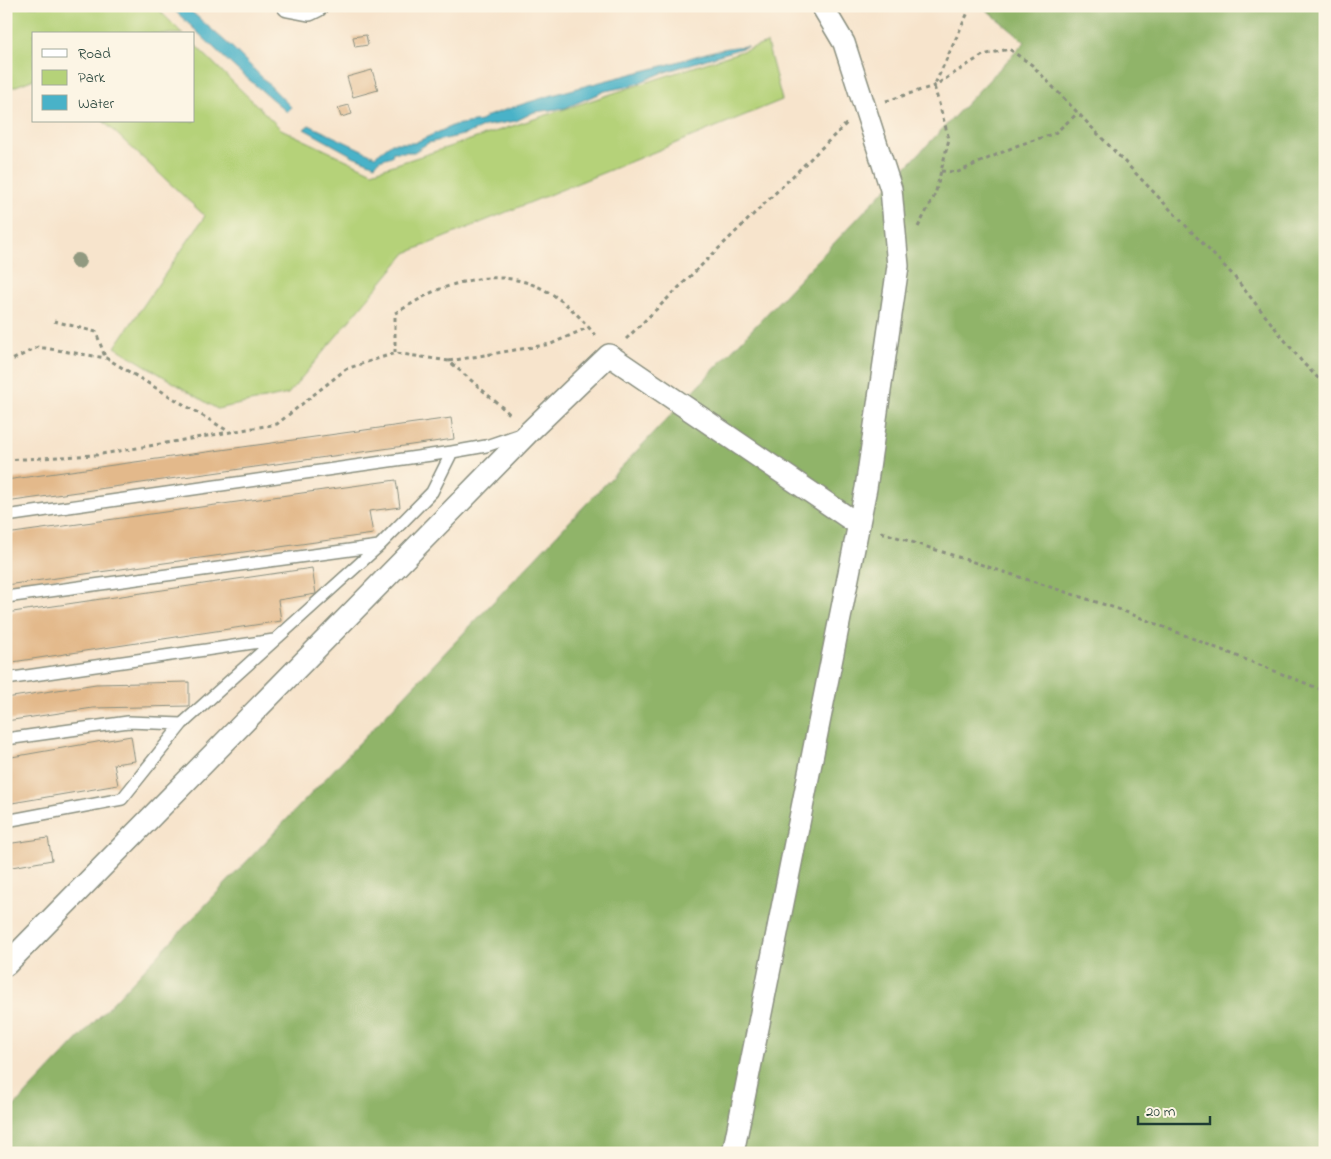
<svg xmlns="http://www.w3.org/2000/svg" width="1331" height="1159" font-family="'Indie Flower',sans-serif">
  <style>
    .green { fill: #b5d279; stroke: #6a8856 }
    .forest { fill: #90b469; stroke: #58784e }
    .water { fill: #49b2c8; stroke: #34787e }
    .building { fill: #e3b98b }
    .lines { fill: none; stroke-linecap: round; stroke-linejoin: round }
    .lane-casing { stroke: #8b9080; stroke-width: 14 }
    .street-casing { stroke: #8b9080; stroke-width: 24 }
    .path { stroke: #8b9080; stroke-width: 3; stroke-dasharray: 4 4; stroke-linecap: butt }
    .lane { stroke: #fff; stroke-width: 11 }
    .street { stroke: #fff; stroke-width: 21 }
    .tree { fill: #919980 }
  </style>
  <rect width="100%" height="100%" fill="#fcf5e5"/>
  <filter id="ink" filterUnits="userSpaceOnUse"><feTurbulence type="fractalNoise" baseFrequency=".02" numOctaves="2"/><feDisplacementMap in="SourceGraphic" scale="10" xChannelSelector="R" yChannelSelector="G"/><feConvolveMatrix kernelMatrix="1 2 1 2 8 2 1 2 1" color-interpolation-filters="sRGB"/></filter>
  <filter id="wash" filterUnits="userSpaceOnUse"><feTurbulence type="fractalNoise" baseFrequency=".0096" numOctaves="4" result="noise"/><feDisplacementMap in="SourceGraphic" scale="20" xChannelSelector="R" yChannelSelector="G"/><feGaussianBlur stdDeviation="1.12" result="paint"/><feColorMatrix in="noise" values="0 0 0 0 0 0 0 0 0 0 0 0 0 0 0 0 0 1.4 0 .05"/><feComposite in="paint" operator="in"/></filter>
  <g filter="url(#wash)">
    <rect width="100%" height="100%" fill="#f7e4cc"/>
    <path class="green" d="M6,6H155L183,34H34V79L6,90Z
      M767,43L782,100L406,253L288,394L217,409L115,347L205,216L103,121H194V44L281,129L372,172Z"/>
    <path class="forest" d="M982,6H1325V1153H6V1115L1025,42Z"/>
    <path class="water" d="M170,6H185L234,49L291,107L287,112L234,67Z
      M748,46L662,73L631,86L605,91L565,108L534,112L516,121L485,126L467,134L428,143L414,152H393L392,156L379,160L375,165L353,156L304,129L309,125L375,156L392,143H414L454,125L481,121L485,117C542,96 600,82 659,67C690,59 716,47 748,46Z"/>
    <g id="blocks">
      <path class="building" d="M366,35L368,45L355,47L353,37Z
        M372,70L378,90L353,97L347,77Z
        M349,105L352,114L341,117L338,108Z
        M451,418L454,439L6,502V480Z
        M396,480L400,507L369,511L373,534L6,585V534Z
        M312,568L316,594L278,600L281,621L6,663V613Z
        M189,682V706L93,708L6,721V698L96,684Z
        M131,736L135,761L114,764L118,785L6,804V758Z
        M48,838L52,860L6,868V844Z"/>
    </g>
  </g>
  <g filter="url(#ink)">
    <use href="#blocks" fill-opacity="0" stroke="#8b9080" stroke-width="1"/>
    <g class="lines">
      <g class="lane-casing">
        <path id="lane" d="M452,452L486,446L521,434
          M6,516L452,452L432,492L379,546L182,724L122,799L6,821
          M6,597L379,546
          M6,679L274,640
          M6,739L128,722L182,724"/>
      </g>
      <g class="street-casing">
        <path id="street" d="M288,6L309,10L317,6
          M6,965L529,432L609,355L859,525
          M733,1153L866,488L898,266L891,189L844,43L822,6"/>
      </g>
      <path class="path" d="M886,101L934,86L983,55L1009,49L1032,65L1232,274L1303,363L1325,385
        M941,171L958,172L1016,146L1055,133L1078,113
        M918,227L935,195L949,139L934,86L971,6
        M54,321L96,332L105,357
        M626,339L847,123
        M395,353V313C411,305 427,293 443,288C509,264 556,283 597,338
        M449,361L551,344L589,327
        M6,363L38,347L106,358L228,431
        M6,460L96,455L277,424L346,369L395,353L449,361L512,416
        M881,532L1121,610L1325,691"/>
      <use href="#lane" class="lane"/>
      <use href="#street" class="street"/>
    </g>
    <circle class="tree" cx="78" cy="261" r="8"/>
  </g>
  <rect width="1331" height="1159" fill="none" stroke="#fcf5e5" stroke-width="25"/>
  <rect x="32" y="32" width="162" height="90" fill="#fcf5e5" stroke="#a4ab9e"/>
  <rect x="42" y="49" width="25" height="8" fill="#ffffff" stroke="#a4ab9e"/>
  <text x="78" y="58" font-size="15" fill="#1f3d34">Road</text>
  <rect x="42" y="70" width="25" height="15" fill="#b5d279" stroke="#a4ab9e"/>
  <text x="78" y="82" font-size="15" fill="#1f3d34">Park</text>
  <rect x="42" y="95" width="25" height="15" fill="#49b2c8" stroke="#a4ab9e"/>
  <text x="78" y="108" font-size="15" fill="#1f3d34">Water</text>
  <path d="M1138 1116v8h72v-8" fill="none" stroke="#1f3d34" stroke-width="2.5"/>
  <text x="1146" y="1116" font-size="15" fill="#1f3d34" stroke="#fcf5e5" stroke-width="4" paint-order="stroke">20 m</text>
</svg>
